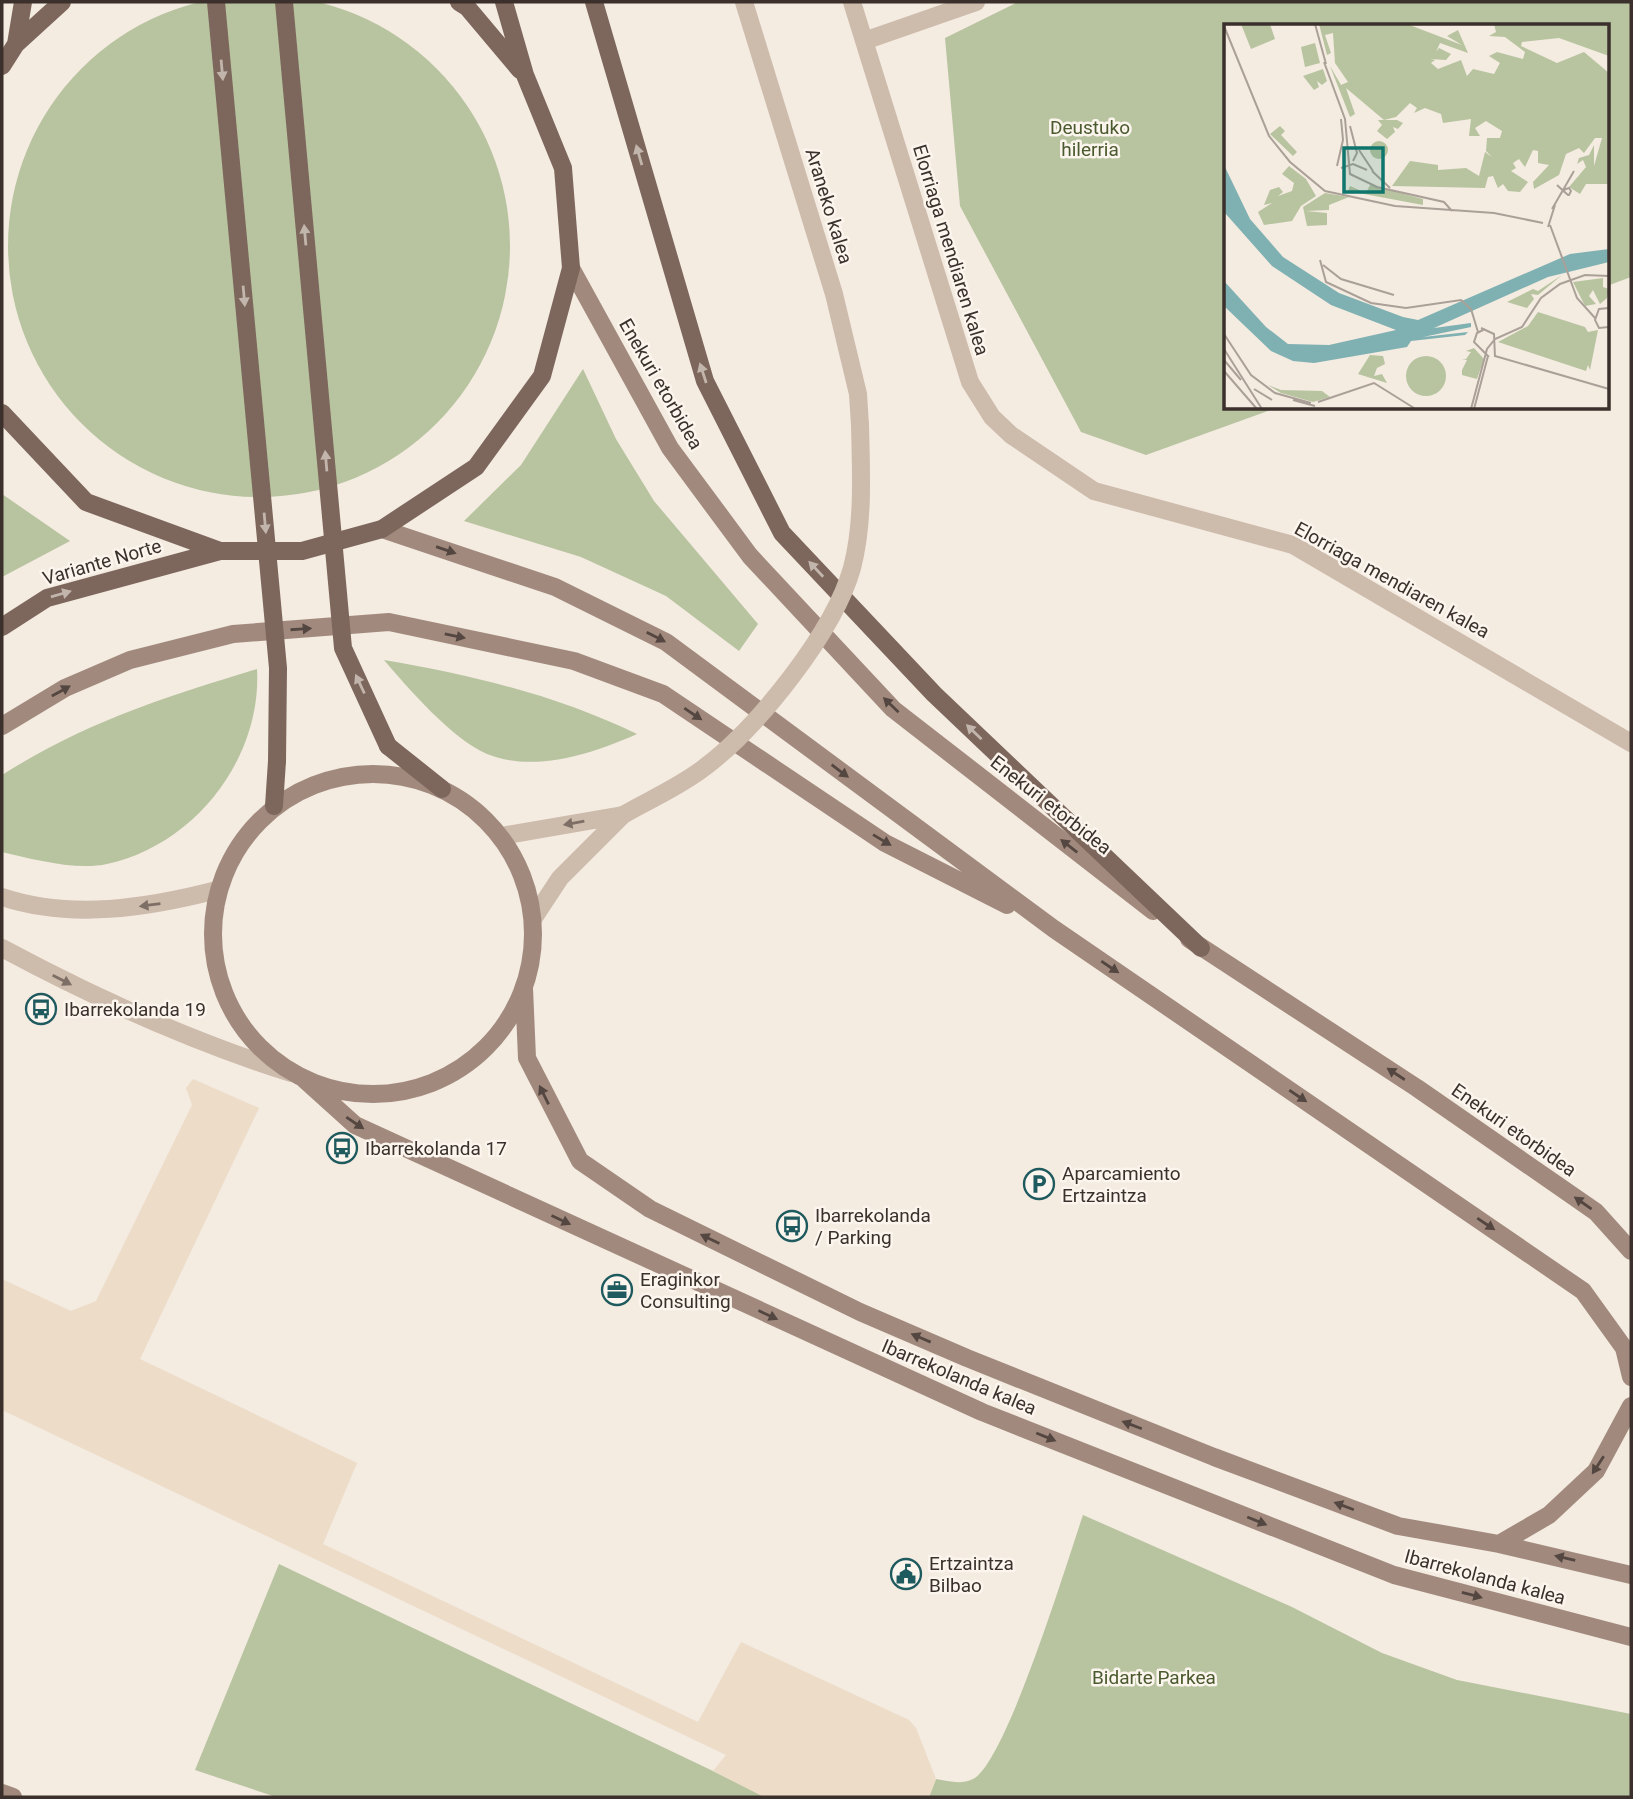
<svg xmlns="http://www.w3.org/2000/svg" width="1633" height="1799" font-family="Roboto,sans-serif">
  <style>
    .green { fill: #b8c4a0 }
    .plaza { fill: #ecdcc8 }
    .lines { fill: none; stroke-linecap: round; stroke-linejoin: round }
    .minor { stroke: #cdbbac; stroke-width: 18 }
    .secondary { stroke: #a18a7d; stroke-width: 18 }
    .primary { stroke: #7d675c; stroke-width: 18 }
    .minor-bridge { stroke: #cdbbac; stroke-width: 18 }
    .primary-bridge { stroke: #7d675c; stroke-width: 18 }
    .oneway { fill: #c2b5ac }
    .oneway2 { fill: #544640 }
    .oneway3 { fill: #7d6f65 }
    .labels { text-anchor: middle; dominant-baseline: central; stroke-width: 5; stroke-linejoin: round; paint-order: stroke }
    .park-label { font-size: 19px; fill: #4a5a2e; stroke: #fbf5ee }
    .street-label { font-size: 19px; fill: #3b302b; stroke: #fbf5ee }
    .poi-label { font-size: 19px; fill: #3b302b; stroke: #fbf5ee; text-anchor: start }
    .inset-river { fill: none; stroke: #7fb0b2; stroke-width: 3.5 }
    .inset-road { fill: none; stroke: #aaa098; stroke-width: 2 }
    .view { fill: #0f766e; fill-opacity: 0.15; stroke: #0f766e; stroke-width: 3.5 }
    .inset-edge { fill: none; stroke: #3b302b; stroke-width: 3.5 }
  </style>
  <rect width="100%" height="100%" fill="#f4ebe1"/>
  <path class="green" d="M8 246a251 251 0 1 1 502 0a251 251 0 1 1-502 0Z
    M1018,2H1631V277L1607,286V26H1225V408H1276L1146,455L1081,432L960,206L945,38Z
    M583,369L616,439L654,501L758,624L739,651L666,596L581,557L464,521L521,465Z
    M2,494L70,541L2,577Z
    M384,660C472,675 556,695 637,734C592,754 535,773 487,754C452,739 408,688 384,660Z
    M257,669C262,758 195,845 107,864C76,871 32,859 2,852V775C86,722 162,698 257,669Z
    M1083,1515L1292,1607L1382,1653L1457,1680L1631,1714V1797H929L936,1779C948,1781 961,1785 973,1779C1006,1763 1068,1559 1083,1515Z
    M279,1564L713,1771L765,1797H276L195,1770Z"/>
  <path class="plaza" d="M193,1079L259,1108L140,1359L357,1463L323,1544L698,1722L741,1642L909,1720L916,1728L936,1779L929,1797H764L713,1771L726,1755L2,1410V1279L71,1311L96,1301L192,1105L186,1088Z"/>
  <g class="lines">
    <path class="minor" d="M744,2L834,294L858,394L860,425
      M852,2L970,382L992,417L1011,435L1094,491L1293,545L1631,743
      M864,41L976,2
      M501,836L623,815
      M2,897C71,920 147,908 217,890
      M533,919L560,878L623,815
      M2,948C95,998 190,1041 291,1073"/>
    <path class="secondary" d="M571,268L670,448L750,556L893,709L1153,911
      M382,529L555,587L666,642L1054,929L1583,1291L1624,1348L1631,1377
      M2,726L65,688L130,660L233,634L389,622L574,661L663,694L885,843L1007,905
      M213 934a160 160 0 1 1 320 0a160 160 0 1 1-320 0Z
      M1189,939L1417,1088L1596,1212L1631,1251
      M524,988L527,1058L580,1161L650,1209L860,1312L967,1358L1214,1457L1398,1526L1499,1544L1631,1575
      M304,1079L355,1125L982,1412L1394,1575L1631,1637
      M1499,1544L1549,1515L1596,1471L1631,1406
      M2,1793L13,1797"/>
    <path class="primary" d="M459,2L467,7L520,70
      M594,2L705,381L782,533L934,694L1201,948
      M16,44L23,2
      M2,66L16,44L62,2
      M2,413L86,502L220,551H302L382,529L476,467L542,376L571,268L563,168L525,75L504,2
      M2,627L47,598L220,551
      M388,746L442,789
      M274,806L277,761"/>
    <path class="minor-bridge" d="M623,815C649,800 681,786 705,767C758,727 834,632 852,568C864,522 861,473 860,425"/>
    <path class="primary-bridge" d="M216,2L278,668L277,761
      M284,2L343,648L388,746"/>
  </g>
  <defs><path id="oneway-solid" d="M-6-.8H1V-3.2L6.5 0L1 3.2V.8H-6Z" transform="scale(1.75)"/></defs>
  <g class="oneway">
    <use href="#oneway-solid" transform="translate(222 70) rotate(85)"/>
    <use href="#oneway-solid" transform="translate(639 155) rotate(-106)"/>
    <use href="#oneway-solid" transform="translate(305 235) rotate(-95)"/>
    <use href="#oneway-solid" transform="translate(244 296) rotate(85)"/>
    <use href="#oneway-solid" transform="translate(703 373) rotate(-108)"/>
    <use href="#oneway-solid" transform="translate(326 461) rotate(-95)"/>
    <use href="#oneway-solid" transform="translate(265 523) rotate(85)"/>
    <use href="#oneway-solid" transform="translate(816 569) rotate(-133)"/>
    <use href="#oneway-solid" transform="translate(61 594) rotate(-16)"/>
    <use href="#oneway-solid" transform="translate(360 684) rotate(-115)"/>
    <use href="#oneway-solid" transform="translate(974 732) rotate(-136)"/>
  </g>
  <g class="oneway2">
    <use href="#oneway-solid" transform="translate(446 550) rotate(19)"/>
    <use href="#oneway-solid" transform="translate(301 629) rotate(-4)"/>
    <use href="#oneway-solid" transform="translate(455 636) rotate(12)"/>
    <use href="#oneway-solid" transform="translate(656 637) rotate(27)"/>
    <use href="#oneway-solid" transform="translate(61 691) rotate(-29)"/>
    <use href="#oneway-solid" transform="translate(891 705) rotate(-136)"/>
    <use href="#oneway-solid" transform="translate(693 714) rotate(34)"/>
    <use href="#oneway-solid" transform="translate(840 771) rotate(37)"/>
    <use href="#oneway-solid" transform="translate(882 840) rotate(31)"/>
    <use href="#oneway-solid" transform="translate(1069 846) rotate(-142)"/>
    <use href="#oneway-solid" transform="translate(1110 967) rotate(34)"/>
    <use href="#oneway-solid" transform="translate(1396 1074) rotate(-147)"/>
    <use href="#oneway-solid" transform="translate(544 1095) rotate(-116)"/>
    <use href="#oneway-solid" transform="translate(1298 1096) rotate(34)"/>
    <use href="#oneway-solid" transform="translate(355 1123) rotate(34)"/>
    <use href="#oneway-solid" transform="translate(1583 1203) rotate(-145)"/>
    <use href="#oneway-solid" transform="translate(561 1220) rotate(25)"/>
    <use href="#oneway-solid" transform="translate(1486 1224) rotate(34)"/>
    <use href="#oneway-solid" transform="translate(710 1239) rotate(-154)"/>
    <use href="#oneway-solid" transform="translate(768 1315) rotate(25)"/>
    <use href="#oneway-solid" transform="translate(921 1338) rotate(-157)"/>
    <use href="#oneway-solid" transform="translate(1132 1425) rotate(-159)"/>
    <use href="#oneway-solid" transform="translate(1046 1437) rotate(22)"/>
    <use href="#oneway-solid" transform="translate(1598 1465) rotate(123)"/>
    <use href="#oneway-solid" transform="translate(1344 1506) rotate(-159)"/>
    <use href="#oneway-solid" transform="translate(1257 1521) rotate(22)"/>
    <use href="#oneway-solid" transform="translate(1565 1558) rotate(-167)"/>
    <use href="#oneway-solid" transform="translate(1472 1595) rotate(15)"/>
  </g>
  <g class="oneway3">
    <use href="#oneway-solid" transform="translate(574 823) rotate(170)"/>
    <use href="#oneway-solid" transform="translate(150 905) rotate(173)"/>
    <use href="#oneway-solid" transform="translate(62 980) rotate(27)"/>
  </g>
  <defs>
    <g id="bus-ring" transform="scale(1.575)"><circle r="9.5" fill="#fbf5ee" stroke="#1f5a5e" stroke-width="1.5"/><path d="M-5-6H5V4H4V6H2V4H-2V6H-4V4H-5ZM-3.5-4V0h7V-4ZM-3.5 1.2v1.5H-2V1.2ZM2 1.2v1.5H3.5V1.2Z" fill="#1f5a5e"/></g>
    <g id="parking-ring" transform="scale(1.575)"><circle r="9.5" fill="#fbf5ee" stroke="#1f5a5e" stroke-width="1.5"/><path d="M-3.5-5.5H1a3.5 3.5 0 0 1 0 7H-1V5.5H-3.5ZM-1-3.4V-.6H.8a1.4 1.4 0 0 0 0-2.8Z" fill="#1f5a5e"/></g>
    <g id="office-ring" transform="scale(1.575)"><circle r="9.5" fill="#fbf5ee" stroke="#1f5a5e" stroke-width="1.5"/><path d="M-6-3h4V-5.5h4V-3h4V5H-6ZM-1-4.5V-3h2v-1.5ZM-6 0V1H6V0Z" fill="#1f5a5e"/></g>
    <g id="civic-ring" transform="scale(1.575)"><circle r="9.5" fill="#fbf5ee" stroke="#1f5a5e" stroke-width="1.5"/><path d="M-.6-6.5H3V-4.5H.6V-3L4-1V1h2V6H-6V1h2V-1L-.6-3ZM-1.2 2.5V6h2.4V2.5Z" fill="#1f5a5e"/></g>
  </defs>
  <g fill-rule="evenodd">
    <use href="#bus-ring" x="41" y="1009"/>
    <use href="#bus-ring" x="342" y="1148"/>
    <use href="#parking-ring" x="1039" y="1184"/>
    <use href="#bus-ring" x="792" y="1226"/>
    <use href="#office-ring" x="617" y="1290"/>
    <use href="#civic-ring" x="906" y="1574"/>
  </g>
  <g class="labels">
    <g class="park-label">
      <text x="1090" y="127">Deustuko<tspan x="1090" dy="22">hilerria</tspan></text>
      <text x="1154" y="1677">Bidarte Parkea</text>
    </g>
    <g class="street-label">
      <text transform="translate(829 206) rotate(73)">Araneko kalea</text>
      <text transform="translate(951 250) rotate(73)">Elorriaga mendiaren kalea</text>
      <text transform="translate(661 384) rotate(60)">Enekuri etorbidea</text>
      <text transform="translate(102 562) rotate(-16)">Variante Norte</text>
      <text transform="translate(1392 580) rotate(29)">Elorriaga mendiaren kalea</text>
      <text transform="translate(1051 805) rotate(38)">Enekuri etorbidea</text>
      <text transform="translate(1514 1130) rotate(35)">Enekuri etorbidea</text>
      <text transform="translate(959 1377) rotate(23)">Ibarrekolanda kalea</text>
      <text transform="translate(1485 1577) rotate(15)">Ibarrekolanda kalea</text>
    </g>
    <g class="poi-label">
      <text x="64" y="1009">Ibarrekolanda 19</text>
      <text x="365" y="1148">Ibarrekolanda 17</text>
      <text x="1062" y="1173">Aparcamiento<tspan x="1062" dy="22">Ertzaintza</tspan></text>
      <text x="815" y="1215">Ibarrekolanda<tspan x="815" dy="22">/ Parking</tspan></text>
      <text x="640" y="1279">Eraginkor<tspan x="640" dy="22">Consulting</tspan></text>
      <text x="929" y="1563">Ertzaintza<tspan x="929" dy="22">Bilbao</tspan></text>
    </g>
  </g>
  <g transform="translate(1224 24)">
    <rect width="385" height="385" fill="#f4ebe1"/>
    <path d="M17,0H46L51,15L27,25ZM95,0H183L238,21L223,12L234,6L244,29L216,19L212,28L215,24L227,30L222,36L206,35L211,36L207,39L214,45L237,36L243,52L249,45L270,50L276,39L265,32L273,28L299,35L301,28L281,13L265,12L272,8L270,0H385V32L335,14L298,18L297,22L333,39L360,28L385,49V160H362L356,170L345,163L362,143L359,136L353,140L355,134L365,131L370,121V142L378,114H371L360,129L355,124L342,130L335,151L310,165L309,158L325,141L314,139V127L309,126L301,143L295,135L289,139L292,144L287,147L304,158L296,168L284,167L279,160L274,164L269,152L264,153L261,164L168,162L186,137L214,141V146L242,144L255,152L261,128L268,133L262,127L263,114H276L278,107L262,97L251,104L256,112H245L247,95L219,99L217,90L201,84L190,89L193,84L186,79L172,93L160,96L122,64L131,90L126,93L106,42L117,61L124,58L111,39L109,9L101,11L107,29L103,31ZM91,19L96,39L81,43L77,23ZM99,45L103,57L98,61L93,57L95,63L90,66L79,52ZM154,96H173L179,99L174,105L169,103L171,108L163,115L153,107L158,101ZM56,102L61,107L57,111L73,128L69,132L46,110ZM146 126a9 9 0 1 1 18 0a9 9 0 1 1-18 0ZM65,142L82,155L92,172L77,182L68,197L40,201L34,188L48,179L40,181L46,166L55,163L59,168L54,172L68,167L70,159L58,150ZM146,161L199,175V181L124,167L126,162L142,169ZM101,169L125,173L105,181V186L82,187L103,189V201L83,202L79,183ZM338,251L314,271L307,270L310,275L303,284L283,278L309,265L314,267ZM379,254V263L385,265L383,274L376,280L369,266L365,272L372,280L361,282L349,258ZM314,288L361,303L364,308L374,306L366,346L364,341L362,347L274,318L304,302ZM250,324L260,335L253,355L238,351V346L243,336L238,335H242L247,328L242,327ZM146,331L159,332L161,340L153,344L150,352L158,350L163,359L134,350ZM182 352a20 20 0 1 1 40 0a20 20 0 1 1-40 0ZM44,361L57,366L98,367L106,373L89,378L57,369Z" fill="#b8c4a0"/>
    <path d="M0,141L26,195L59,233L115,269L179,293L194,296L346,230L385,225V238L324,253L210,304L247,299V303L199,313L244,308L241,311L187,317L183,323L90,339L69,337L47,327L0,282V257L42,303L64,320L105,321L172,306L107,281L48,242L1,189Z" fill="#7fb0b2"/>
    <path class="inset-river" d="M0,269L53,322L79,331L166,316L240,282M245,280L326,244L385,231"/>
    <path class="inset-road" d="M91,0L102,40M0,2L45,112L66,138L101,167L171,182L270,189L319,199M100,38L121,95L126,150L153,163L220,178L228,187M126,102L133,129L129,137M135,126L149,147M113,142L119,116L117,95M117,144L129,140L143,146M148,147L166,164M333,161L334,162L344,171H345L347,167L345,164L342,165L340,166L338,168M328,185L350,147M326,201L353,274L371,294M324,203L331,181M96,236L102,258L147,279L182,284L237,276L247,285L254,308M99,241L117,255L170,271M385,284L375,285L371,296L375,304L385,303M257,304L270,310L271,333M261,305L253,309L250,318L265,333M0,310L27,351L51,369L87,379M0,325L38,385M271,332L385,365M0,336L17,356M0,347L33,385M30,365L48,376M69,376L91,382M94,378L150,359L190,384M247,385L263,325L271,315L298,303L317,274L336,260L361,251L385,252M250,385L264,332"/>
    <path class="view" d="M120,124H159V168H120Z"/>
    <rect width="385" height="385" class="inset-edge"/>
  </g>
  <rect width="1633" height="1799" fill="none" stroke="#3b302b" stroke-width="7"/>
</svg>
